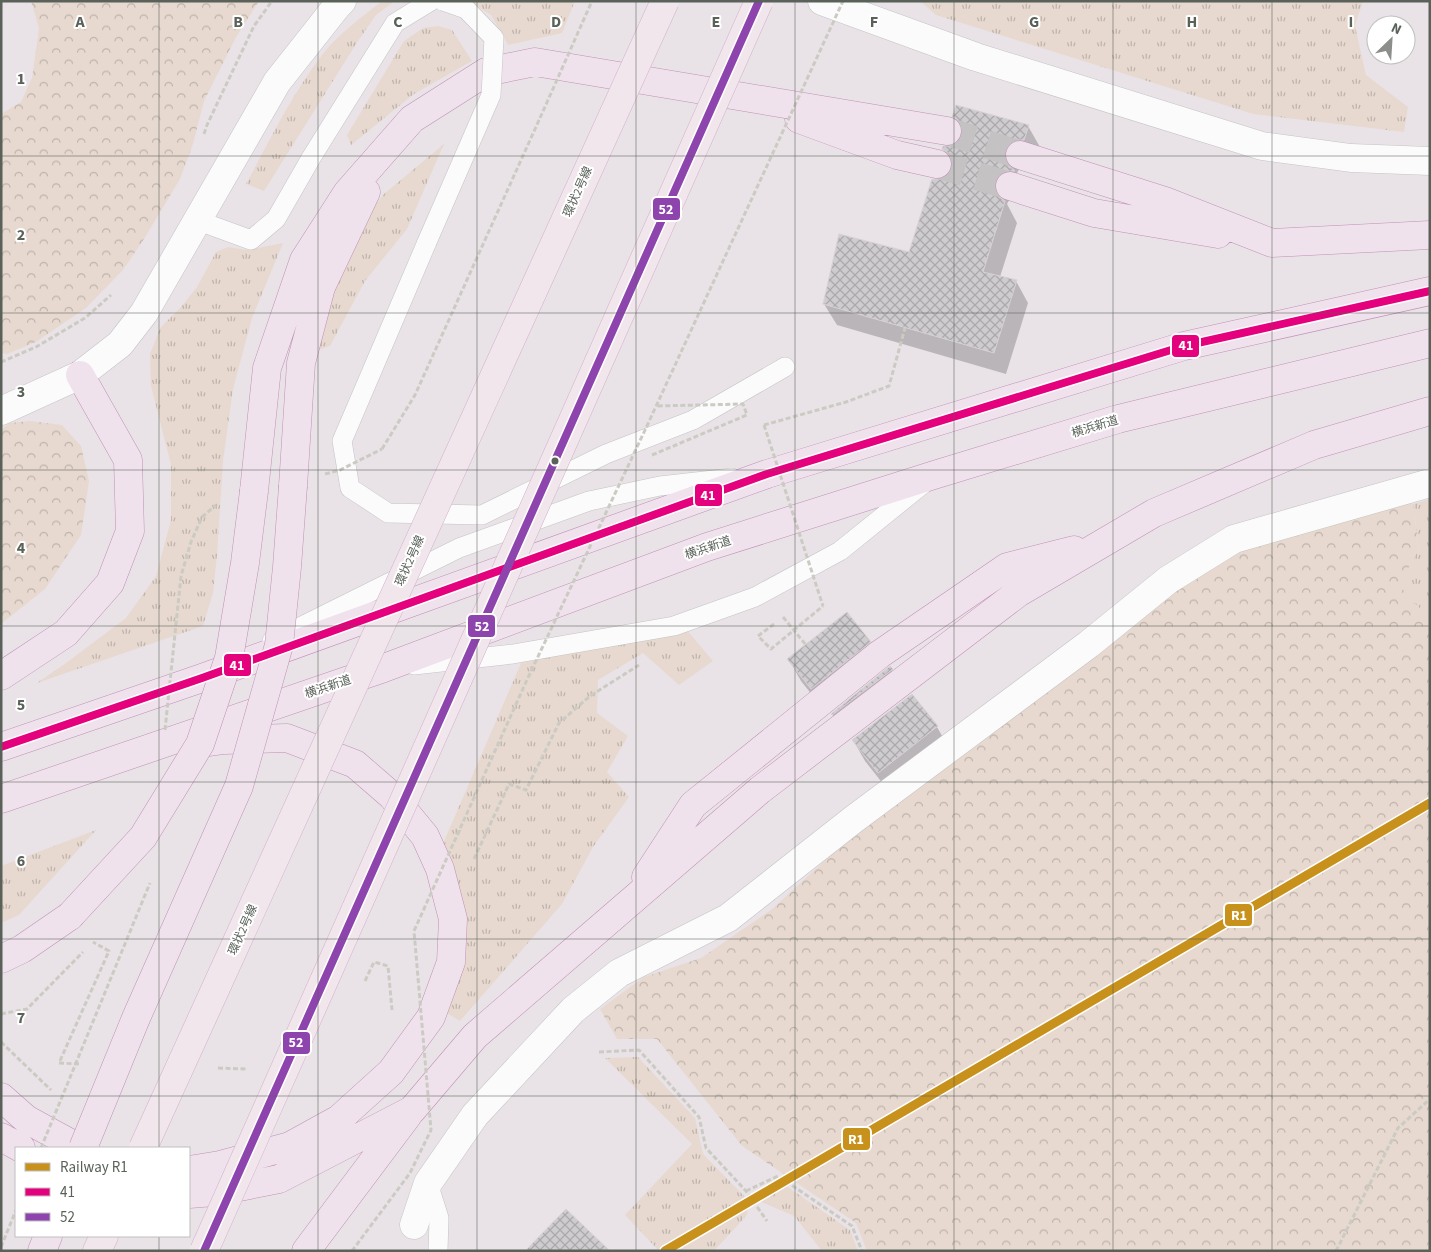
<svg xmlns="http://www.w3.org/2000/svg" width="1431" height="1252" font-family="'Source Sans 3','Noto Sans JP',sans-serif">
  <style>
    .grass { fill: url(#grass-tufts) }
    .forest { fill: url(#forest-crowns) }
    .shadow { fill: #0003 }
    .building { fill: url(#building-cross-hatch); stroke: #d8d2d7 }
    .lines { fill: none; stroke-linecap: round; stroke-linejoin: round }
    .trunk-tunnel { stroke: #c5c2c4; stroke-width: 28; stroke-dasharray: 28 14; stroke-linecap: butt }
    .service-casing { stroke: #c3c4c3; stroke-width: 20 }
    .minor-casing { stroke: #c3c4c3; stroke-width: 29 }
    .tertiary-casing { stroke: #c3c4c3; stroke-width: 29 }
    .primary-casing { stroke: #d2b0ca; stroke-width: 29 }
    .trunk-casing { stroke: #c090b6; stroke-width: 29 }
    .path { stroke: #cbcbc3; stroke-width: 3; stroke-dasharray: 5 2.5; stroke-linecap: butt }
    .service { stroke: #fcfbfc; stroke-width: 19 }
    .minor { stroke: #fcfbfc; stroke-width: 28 }
    .tertiary { stroke: #fcfbfc; stroke-width: 28 }
    .primary { stroke: #f2e6ed; stroke-width: 28 }
    .trunk { stroke: #f0e2ec; stroke-width: 28 }
    .service-bridge-casing { stroke: #c3c4c3; stroke-width: 20; stroke-linecap: butt }
    .primary-bridge-casing { stroke: #d2b0ca; stroke-width: 29; stroke-linecap: butt }
    .trunk-bridge-casing { stroke: #c090b6; stroke-width: 29; stroke-linecap: butt }
    .path-bridge { stroke: #cbcbc3; stroke-width: 3; stroke-dasharray: 5 2.5; stroke-linecap: butt }
    .service-bridge { stroke: #fcfbfc; stroke-width: 19 }
    .primary-bridge { stroke: #f2e6ed; stroke-width: 28 }
    .trunk-bridge { stroke: #f0e2ec; stroke-width: 28 }
    .bus-1-casing { stroke: #fff; stroke-width: 11 }
    .bus-2-casing { stroke: #fff; stroke-width: 11 }
    .bus-1 { stroke: #e5007d; stroke-width: 8 }
    .bus-2 { stroke: #8e44ad; stroke-width: 8 }
    .rail-1-casing { stroke: #fff; stroke-width: 12 }
    .rail-1 { stroke: #c8911b; stroke-width: 9 }
    .grid { fill: none; stroke: #596159; stroke-width: 1; stroke-opacity: 0.55 }
    .bus-dot { fill: #596159; stroke: #fff; stroke-width: 2 }
    .labels { text-anchor: middle; dominant-baseline: central; stroke-width: 4; stroke-linejoin: round; paint-order: stroke }
    .street-label { font-size: 12px; fill: #596159; stroke: #fff }
    .grid-label { font-size: 16px; text-anchor: middle; font-weight: bold; fill: #596159; stroke: #fff; stroke-width: 4; stroke-linejoin: round; paint-order: stroke }
    .line-badge { stroke: #fff; stroke-width: 2 }
    .badge-label { font-size: 14px; text-anchor: middle; font-weight: bold; fill: #fff }
  </style>
  <defs>
    <pattern id="grass-tufts" width="24" height="20" patternUnits="userSpaceOnUse" patternTransform="scale(1.25)"><rect width="24" height="20" fill="#e7d9cf"/><path d="M3 7l-1-3M5 7V3M7 7l1-3M15 17l-1-3M17 17v-4M19 17l1-3" fill="none" stroke="#beb3ab"/></pattern>
    <pattern id="forest-crowns" width="20" height="18" patternUnits="userSpaceOnUse" patternTransform="scale(1.25)"><rect width="20" height="18" fill="#e7d9cf"/><path d="M2 6a3 3 0 1 1 6 0M12 15a3 3 0 1 1 6 0" fill="none" stroke="#beb3ab"/></pattern>
    <pattern id="building-cross-hatch" width="8" height="8" patternUnits="userSpaceOnUse" patternTransform="scale(1.25)"><rect width="8" height="8" fill="#cfcccf"/><path d="M0 0l8 8M0 8l8-8" fill="none" stroke="#aba9ab"/></pattern>
  </defs>
  <rect width="100%" height="100%" fill="#e9e3e8"/>
  <path class="grass" d="M382,1H395L376,15L358,41L264,191L246,184C270,140 292,94 322,55C338,34 362,17 382,1Z
    M468,1H575L562,33L508,45L491,15Z
    M920,1H1363L1355,26L1366,75L1408,107L1404,132L1253,114L936,15Z
    M438,26L452,30L472,61L414,94L351,145L347,135L404,41L423,28Z
    M444,144L407,229L365,281L330,346L316,351L330,283L355,229L384,194Z
    M283,243L252,318L233,389L223,461L217,555L213,593L203,626L37,683L66,663L126,618L156,576L171,520V465L151,386L150,354L160,328L181,307L197,287L216,252L228,247L248,250Z
    M1430,499V620L1398,585L1419,549L1413,504Z
    M686,629L713,661L679,685L643,653L598,680L597,713L628,736L607,772L629,797L593,847L562,904L460,1021L445,1012L439,853L521,663Z
    M96,830L19,915L1,923V866Z
    M638,1057L695,1118L703,1154L749,1201L747,1215L714,1251H659L625,1215L692,1144L605,1058Z
    M779,1181L850,1230L858,1251H822L794,1216L750,1197Z"/>
  <path class="forest" d="M31,1H259L235,39L204,101L193,144L180,179L144,239L123,270L86,308L36,342L7,354L1,353V114L21,102L32,78L39,28Z
    M30,421L62,425L81,446L89,481L81,535L45,589L1,624V430L9,423Z
    M1380,491L1413,504L1419,549L1399,585L1430,620V1251H867L856,1223L742,1146L657,1039H617L600,1009L644,977L701,958L771,910L869,820L1138,615L1174,559L1233,527L1295,506Z"/>
  <path class="shadow" d="M953,116L1028,126L1040,147L1036,161L1022,164L1017,173L1012,195L1007,204L1017,223L1000,277L1016,281L1028,303L1006,374L837,325L824,304L910,254L942,180L949,176L953,167L943,149L952,147L960,142L964,134Z
    M870,642L882,663L824,710L801,681L789,660Z
    M892,670L904,691L845,736L832,714Z
    M937,727L949,748L891,794L865,761L853,740Z"/>
  <path class="building" d="M956,105L1029,125L1024,140H1016L1010,143L1005,151V159L1008,165L1015,171H1007L1000,174L995,182V190L998,196L1005,201L983,272L1017,280L994,353L823,304L839,234L909,252L932,179H942L948,175L952,168V159L948,153L942,149L943,146H952L959,141L962,134L961,125L957,119L952,117Z
    M847,612L871,642L811,689L787,659Z
    M890,666L893,669L832,715L831,714Z
    M912,694L938,726L878,773L852,740Z
    M566,1209L610,1251H525Z"/>
  <g class="lines">
    <path class="trunk-tunnel" d="M947,131L1020,155
      M937,164L1010,186"/>
    <g class="service-casing">
      <path id="service" d="M199,221L251,240L276,219L311,158L395,23L431,1
        M427,242L342,441L350,488L388,513L482,515L606,454L693,420L785,367
        M272,641L459,548L589,501L660,486L732,478
        M414,665L513,654L674,626L755,597L840,551L923,484
        M428,1183L439,1218L438,1251"/>
    </g>
    <g class="minor-casing">
      <path id="minor" d="M414,1225L428,1183L475,1115L573,1010L619,973L728,918L854,819L1089,644L1168,580L1234,539L1430,483"/>
    </g>
    <g class="tertiary-casing">
      <path id="tertiary" d="M822,1L976,57L1262,146L1351,158L1430,161
        M1,411L80,375L120,344L144,313L277,82L337,6L342,1"/>
    </g>
    <g class="primary-casing">
      <path id="primary" d="M97,1251L104,1236"/>
    </g>
    <g class="trunk-casing">
      <path id="trunk" d="M799,119L897,155L937,164
        M1020,155L1165,201L1272,243L1430,235
        M1010,186L1094,213L1218,234
        M293,486L301,363L321,287L366,192
        M254,491L267,368L304,260L347,193L412,119L486,72L535,62L947,131
        M1,676L66,633L110,583L130,531L128,460L80,375
        M1,747L202,678L767,474L1184,346L1430,291
        M1,799L384,668L707,547L934,475L1118,419L1430,343
        M646,877L693,805L880,654L1007,567L1074,550
        M1,959L22,949L70,916
        M1,1097L26,1119L79,1148
        M1,1137L21,1148
        M189,1170L220,1165L290,1146L339,1119L391,1072L431,1017L451,962L453,919L440,869L425,836L392,796L355,764L287,738L224,740L195,744
        M189,1194L214,1192L279,1179L412,1110L475,1036L760,790L1018,593L1154,513L1314,445L1430,411
        M42,1251L48,1236
        M306,1251L408,1115"/>
    </g>
    <path class="path" d="M204,134L207,125L254,26L272,1
      M1,362L36,347L85,318L111,295
      M764,425L846,402L889,386L905,328
      M382,449L415,395L540,118
      M783,617L806,645
      M774,624L758,636L771,649L823,606
      M474,859L509,784L526,790L559,723L590,696L639,665
      M365,981L374,962L388,966L392,1010
      M1,1014L27,1009L83,952
      M1,1042L51,1090
      M599,1052L639,1050L699,1117L706,1148L746,1191L767,1221
      M79,1064L59,1063L109,951L93,942
      M218,1068L247,1069
      M746,1191L778,1176L852,1226L862,1251
      M1,1247L16,1210
      M1336,1251L1398,1128L1430,1099"/>
    <use href="#service" class="service"/>
    <use href="#minor" class="minor"/>
    <use href="#tertiary" class="tertiary"/>
    <use href="#primary" class="primary"/>
    <use href="#trunk" class="trunk"/>
    <g class="service-bridge-casing">
      <path id="service-bridge" d="M427,242L491,95L494,38L466,9L443,1"/>
    </g>
    <g class="primary-bridge-casing">
      <path id="primary-bridge" d="M143,1148L665,1
        M204,1251L759,1"/>
    </g>
    <g class="trunk-bridge-casing">
      <path id="trunk-bridge" d="M70,916L143,837L200,744L229,658L245,563L254,491
        M83,1148L136,1018L239,786L279,645L287,567L293,486"/>
    </g>
    <path class="path-bridge" d="M540,118L592,1
      M764,425L823,606
      M652,455L747,415L743,404L656,406
      M325,474L340,470L382,449
      M165,730L181,576L191,542L202,517L216,505
      M41,1148L150,883
      M352,1251L410,1173L431,1130L414,931L526,682L646,428L843,1"/>
    <use href="#service-bridge" class="service-bridge"/>
    <use href="#primary-bridge" class="primary-bridge"/>
    <use href="#trunk-bridge" class="trunk-bridge"/>
    <g class="bus-1-casing">
      <path id="bus-1" d="M1,747L202,678L767,474L1184,346L1430,291"/>
    </g>
    <g class="bus-2-casing">
      <path id="bus-2" d="M204,1251L759,1"/>
    </g>
    <use href="#bus-1" class="bus-1"/>
    <use href="#bus-2" class="bus-2"/>
    <g class="rail-1-casing">
      <path id="rail-1" d="M665,1251L1430,803"/>
    </g>
    <use href="#rail-1" class="rail-1"/>
  </g>
  <path class="grid" d="M159,1V1148M318,1V1251M477,1V1251M636,1V1251M795,1V1251M954,1V1251M1113,1V1251M1272,1V1251M1,156H1430M1,313H1430M1,470H1430M1,626H1430M1,782H1430M1,939H1430M1,1096H1430M159,1236V1251"/>
  <circle class="bus-dot" cx="555" cy="461" r="4.5"/>
  <g class="labels">
    <g class="street-label">
      <text transform="translate(578 192) rotate(-66)">環状2号線</text>
      <text transform="translate(1095 427) rotate(-17)">横浜新道</text>
      <text transform="translate(708 548) rotate(-19)">横浜新道</text>
      <text transform="translate(410 561) rotate(-66)">環状2号線</text>
      <text transform="translate(328 687) rotate(-19)">横浜新道</text>
      <text transform="translate(243 930) rotate(-66)">環状2号線</text>
    </g>
  </g>
  <g class="grid-label">
    <text x="80" y="27">A</text>
    <text x="238" y="27">B</text>
    <text x="398" y="27">C</text>
    <text x="556" y="27">D</text>
    <text x="716" y="27">E</text>
    <text x="874" y="27">F</text>
    <text x="1034" y="27">G</text>
    <text x="1192" y="27">H</text>
    <text x="1351" y="27">I</text>
    <text x="21" y="84">1</text>
    <text x="21" y="240">2</text>
    <text x="21" y="397">3</text>
    <text x="21" y="553">4</text>
    <text x="21" y="710">5</text>
    <text x="21" y="866">6</text>
    <text x="21" y="1023">7</text>
  </g>
  <g class="line-badge">
    <rect x="652" y="197" width="29" height="24" rx="5" fill="#8e44ad"/>
    <rect x="1171" y="334" width="29" height="24" rx="5" fill="#e5007d"/>
    <rect x="694" y="483" width="29" height="24" rx="5" fill="#e5007d"/>
    <rect x="467" y="614" width="29" height="24" rx="5" fill="#8e44ad"/>
    <rect x="223" y="653" width="29" height="24" rx="5" fill="#e5007d"/>
    <rect x="1224" y="903" width="29" height="24" rx="5" fill="#c8911b"/>
    <rect x="282" y="1031" width="29" height="24" rx="5" fill="#8e44ad"/>
    <rect x="842" y="1127" width="29" height="24" rx="5" fill="#c8911b"/>
  </g>
  <g class="badge-label">
    <text x="666" y="214">52</text>
    <text x="1186" y="350">41</text>
    <text x="708" y="500">41</text>
    <text x="482" y="631">52</text>
    <text x="237" y="670">41</text>
    <text x="1239" y="920">R1</text>
    <text x="296" y="1047">52</text>
    <text x="856" y="1144">R1</text>
  </g>
  <rect width="1431" height="1252" fill="none" stroke="#596159" stroke-width="5"/>
  <rect x="15" y="1147" width="175" height="90" fill="#ffffff" stroke="#bdc0bd"/>
  <rect x="25" y="1163" width="25" height="8" fill="#c8911b" stroke="#bdc0bd"/>
  <text x="60" y="1172" font-size="15" fill="#596159">Railway R1</text>
  <rect x="25" y="1188" width="25" height="8" fill="#e5007d" stroke="#bdc0bd"/>
  <text x="60" y="1197" font-size="15" fill="#596159">41</text>
  <rect x="25" y="1213" width="25" height="8" fill="#8e44ad" stroke="#bdc0bd"/>
  <text x="60" y="1222" font-size="15" fill="#596159">52</text>
  <g transform="translate(1391 40) rotate(25)"><circle r="24" fill="#ffffff" stroke="#bdc0bd"/>
  <path d="M0-4L9 19L0 12L-9 19Z" fill="#8b8e8b"/>
  <text y="-8" font-size="14" font-weight="bold" text-anchor="middle" fill="#596159">N</text>
  </g>
</svg>
